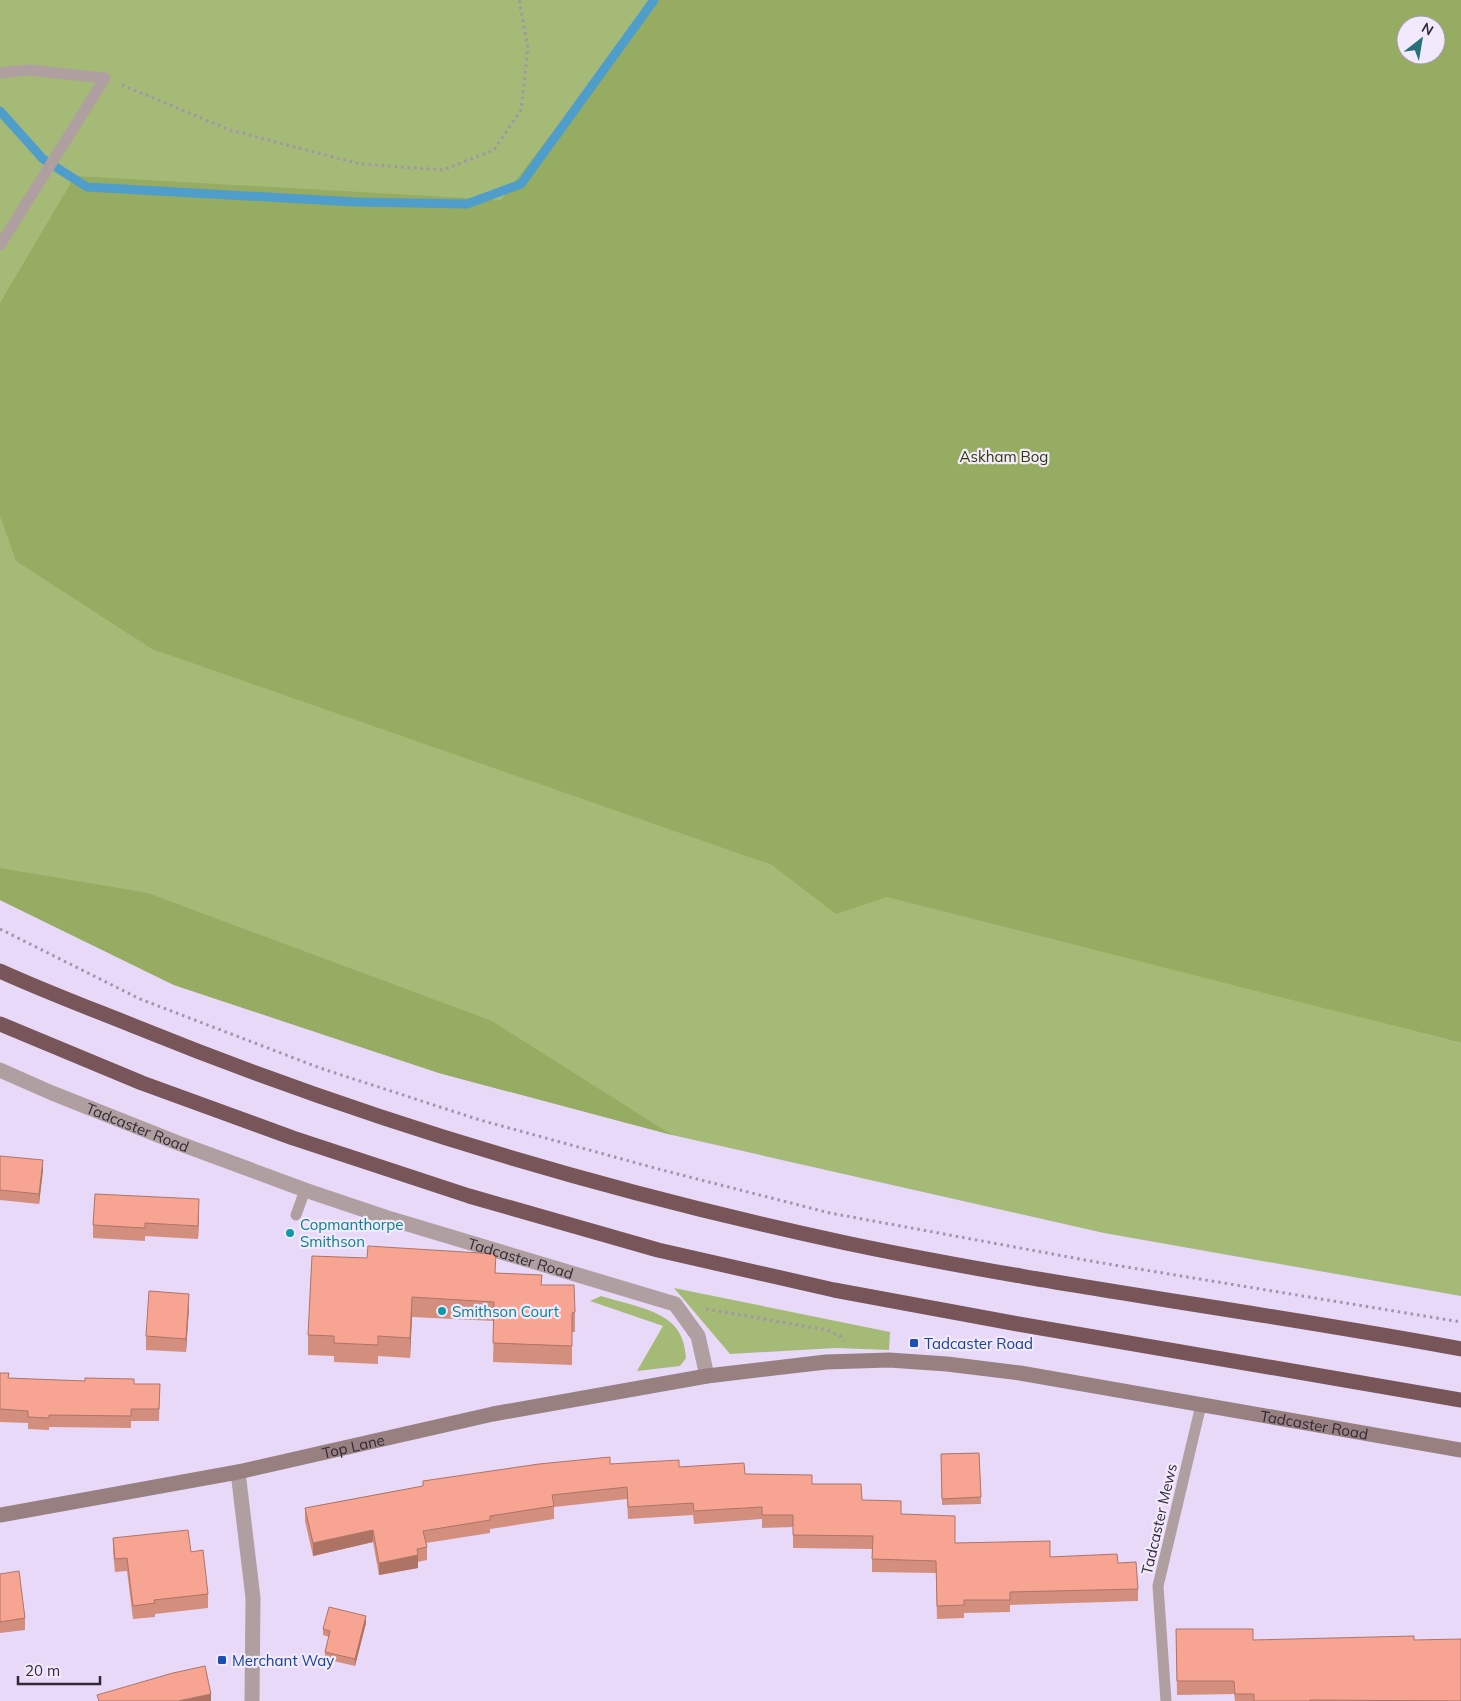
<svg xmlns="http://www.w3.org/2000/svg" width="1461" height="1701" font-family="Mulish,sans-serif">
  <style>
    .green { fill: #a5ba76; fill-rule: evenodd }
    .forest { fill: #96ac62; fill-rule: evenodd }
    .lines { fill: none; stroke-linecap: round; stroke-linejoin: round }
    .stream { stroke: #4f9dca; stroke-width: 9 }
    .path { stroke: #a195ad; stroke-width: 3; stroke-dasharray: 2.5 4; stroke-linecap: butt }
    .lane { stroke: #b09fa0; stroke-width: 11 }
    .street { stroke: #b09fa0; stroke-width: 15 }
    .secondary { stroke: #988081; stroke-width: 15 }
    .highway { stroke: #775558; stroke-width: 15 }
    .wall { fill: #d48e7e }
    .shaded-wall { fill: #ad7466 }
    .building { fill: #f7a592; stroke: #ad7466 }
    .culture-dot { fill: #0f9aa8; stroke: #f2e9fc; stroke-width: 2 }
    .transit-dot { fill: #1a4fb4; stroke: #f2e9fc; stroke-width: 2 }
    .labels { text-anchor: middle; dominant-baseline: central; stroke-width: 4.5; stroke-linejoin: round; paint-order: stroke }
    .park-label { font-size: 15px; fill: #303d03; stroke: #f2e9fc }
    .street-label { font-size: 15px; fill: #302a36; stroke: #f2e9fc }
    .culture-label { font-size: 15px; fill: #0d838f; stroke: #f2e9fc; text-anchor: start }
    .transit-label { font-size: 15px; fill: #164399; stroke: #f2e9fc; text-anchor: start }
  </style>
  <rect width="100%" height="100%" fill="#e8d9f8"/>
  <path class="green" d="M0,0H1461L1197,975L1461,1043V1296L1104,1233L672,1135L439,1073L174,985L0,900ZM1406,25H1436V55H1406Z
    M674,1288L890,1332L889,1350L836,1348L730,1354Z
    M601,1296C622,1303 662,1309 676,1328C683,1337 685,1347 686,1358L680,1366L637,1371L663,1326L590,1301Z"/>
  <path class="forest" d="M650,0H1461V1043L887,897L836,914L772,865L152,649L16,561L0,516V303L75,176L501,200L606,62ZM1406,25H1436V55H1406Z
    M0,868L148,893L492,1021L672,1135L439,1073L174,985L0,900Z"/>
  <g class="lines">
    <path class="stream" d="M0,111L43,159L87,187L356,202L467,204L521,184L654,0"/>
    <path class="path" d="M122,85L230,130L360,164L443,170L494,150L521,110L528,48L519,0
      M0,929L140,999L320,1068L480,1120L662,1170L830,1213L1096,1262L1461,1322
      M706,1309L827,1330L840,1336L844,1341"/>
    <path class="lane" d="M0,73L28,70L105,78L0,245
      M296,1215L305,1190
      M1166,1701L1158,1586L1201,1405"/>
    <g class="street">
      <path id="s1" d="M0,1070L52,1093L178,1143L305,1190L391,1219L675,1304L698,1336L707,1376"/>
      <path d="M238,1472L253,1598L252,1701"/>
    </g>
    <path class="secondary" id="s2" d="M0,1515L238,1472L493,1414L707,1376L826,1362L889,1360L947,1364L1020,1373L1461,1450"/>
    <path class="highway" d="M0,971C44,991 89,1008 134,1026C363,1119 604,1191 846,1243C1050,1286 1257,1311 1461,1349
      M0,1024L142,1083L293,1138L469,1196L658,1250L834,1290L1018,1324L1461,1400"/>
  </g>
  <path class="wall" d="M0,1156L43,1170L39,1204L0,1200Z
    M199,1213L198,1239L145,1236V1241L93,1238V1225Z
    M312,1256L496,1273L542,1285L575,1312V1332H572V1365L493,1362L494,1321L412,1317L410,1358L378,1356V1364L334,1362V1356L308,1355V1335Z
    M189,1307L186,1352L146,1350V1336Z
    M0,1373L9,1378L134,1384H160L159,1421H131V1428L49,1427V1430L28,1429V1423L0,1422Z
    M979,1453L981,1504L942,1505L941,1454Z
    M610,1464L679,1467L745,1474L812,1484L862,1500L901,1514L955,1543L1050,1557L1118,1563L1138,1589V1601L1010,1605V1612L964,1613V1618L937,1619L936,1573L872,1572V1549L793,1548V1527L762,1528V1519L694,1524L693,1515L628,1519L627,1499L554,1507V1519L490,1529V1533L426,1543L427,1547V1560L418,1562V1568L379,1575L373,1542L313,1556L305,1521V1508L423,1486V1481Z
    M113,1538L191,1552L208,1594V1608L155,1614V1617L133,1619L127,1571L115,1572L113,1552Z
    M0,1574L25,1618V1630L0,1633Z
    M366,1623L355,1666L325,1659V1652L329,1637L323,1635V1629Z
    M1176,1629L1253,1640H1414L1461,1701H1235L1234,1694L1177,1695Z"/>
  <path class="shaded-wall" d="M43,1160V1170L39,1204V1194Z
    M199,1199V1213L198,1239V1226Z
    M189,1294V1307L186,1352V1339Z
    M412,1297V1317L410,1358V1338Z
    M373,1530V1542L313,1556V1543Z
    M418,1555V1568L379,1575V1563Z
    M366,1616V1623L355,1666V1659Z
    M211,1694V1701H178Z"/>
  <path class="building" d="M0,1156L43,1160L39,1194L0,1190Z
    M95,1194L199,1199L198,1226L145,1223V1228L93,1225Z
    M368,1246L496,1254L495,1273L542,1275L541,1285H574L575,1312L572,1313V1346L493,1343L494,1302L412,1297L410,1338L378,1336V1345L334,1343V1336L308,1335L312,1256L367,1258Z
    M149,1291L189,1294L186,1339L146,1336Z
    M0,1373H9L8,1378L85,1381V1378L134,1379V1384H160L159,1409H131V1416L49,1415V1418L28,1417V1411L0,1409Z
    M979,1453L981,1497L942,1499L941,1454Z
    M610,1457V1464L679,1460V1467L744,1463L745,1474L812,1475V1484H861L862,1500L901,1501V1514L955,1516V1543L1050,1541V1557L1117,1554L1118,1563L1136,1562L1138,1589L1010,1592V1600H964V1605L937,1606L936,1561L872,1559L873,1536L793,1535V1515H762V1507L694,1511L693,1503L628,1507L627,1487L552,1495L554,1506L490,1516V1520L423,1531L427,1547L417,1549L418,1555L379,1563L373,1530L313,1543L305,1508L423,1486V1481L539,1464Z
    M188,1530L191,1552L203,1550L208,1594L154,1600L155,1603L133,1606L127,1558L115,1559L113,1538Z
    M19,1571L25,1618L0,1622V1574Z
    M329,1607L366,1616L355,1659L325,1652L330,1631L323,1629Z
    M1176,1629H1253V1640L1414,1636V1640L1461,1639V1701L1310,1700V1701H1254V1694H1235L1234,1681H1177Z
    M205,1666L211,1694L178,1701H99L97,1695L173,1673Z"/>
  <g class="culture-dot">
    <circle cx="290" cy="1233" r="5"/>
    <circle cx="442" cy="1311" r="5"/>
  </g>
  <g class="transit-dot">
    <rect x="909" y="1338" width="10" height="10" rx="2.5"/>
    <rect x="217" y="1655" width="10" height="10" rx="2.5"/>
  </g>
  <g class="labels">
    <g class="park-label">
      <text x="1004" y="456">Askham Bog</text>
    </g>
    <g class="street-label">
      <text stroke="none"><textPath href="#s1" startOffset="149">Tadcaster Road</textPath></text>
      <text stroke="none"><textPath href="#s1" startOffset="554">Tadcaster Road</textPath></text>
      <text stroke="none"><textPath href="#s2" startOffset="1334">Tadcaster Road</textPath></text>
      <text stroke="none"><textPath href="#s2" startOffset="360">Top Lane</textPath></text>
      <text transform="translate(1159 1519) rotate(-77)">Tadcaster Mews</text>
    </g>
    <g class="culture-label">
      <text x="300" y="1224">Copmanthorpe<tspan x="300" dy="17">Smithson</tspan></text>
      <text x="452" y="1311">Smithson Court</text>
    </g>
    <g class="transit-label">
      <text x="924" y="1343">Tadcaster Road</text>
      <text x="232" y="1660">Merchant Way</text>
    </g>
  </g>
  <g transform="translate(1421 40) rotate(31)"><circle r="24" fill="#f2e9fc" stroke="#a49dad"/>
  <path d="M0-4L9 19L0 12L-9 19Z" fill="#277179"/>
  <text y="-8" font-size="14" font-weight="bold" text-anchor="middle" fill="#302a36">N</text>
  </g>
  <path d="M18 1676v8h82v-8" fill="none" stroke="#302a36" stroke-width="2.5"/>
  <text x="25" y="1676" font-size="15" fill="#302a36" stroke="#f2e9fc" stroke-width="4" paint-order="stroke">20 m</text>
</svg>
